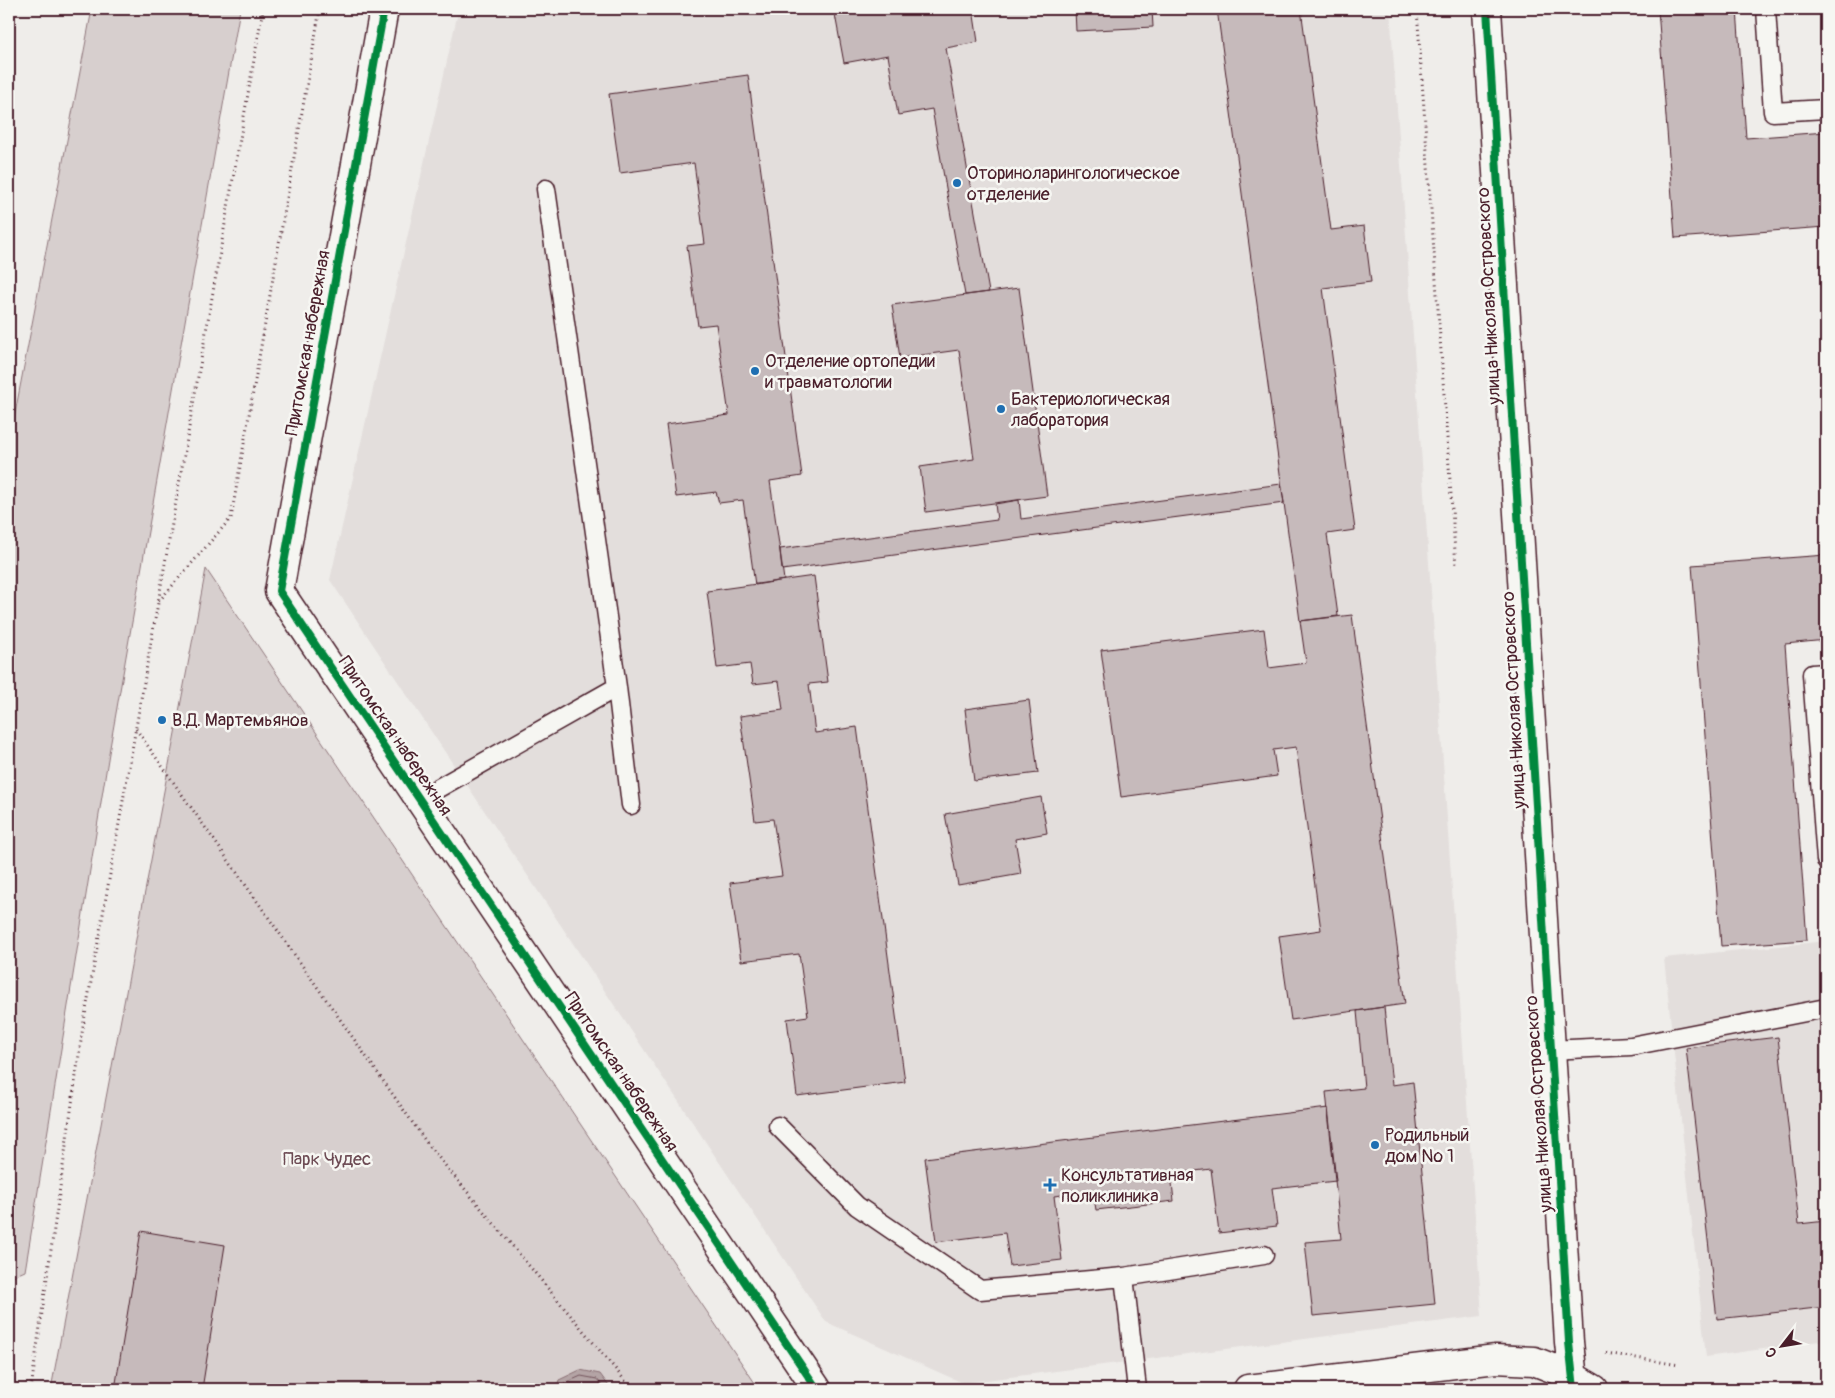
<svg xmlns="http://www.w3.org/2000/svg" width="1835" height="1398" font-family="Pangolin,sans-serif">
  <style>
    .built { fill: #e3dedc }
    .green { fill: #d7cfce; stroke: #90777c }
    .water { fill: #b4a4a5; stroke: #8a6f74 }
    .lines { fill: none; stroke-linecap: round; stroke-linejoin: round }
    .shore { stroke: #74545c; stroke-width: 1 }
    .building { fill: #c6babb; stroke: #4a1f2b }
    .service-casing { stroke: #4a1f2b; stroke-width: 21 }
    .minor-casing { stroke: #4a1f2b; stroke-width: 31 }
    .path { stroke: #4a1f2b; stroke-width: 3; stroke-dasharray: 1 4; stroke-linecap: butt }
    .service { stroke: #f6f6f2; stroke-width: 18 }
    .minor { stroke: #f6f6f2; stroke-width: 28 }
    .cycleway-casing { stroke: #f6f6f2; stroke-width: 11 }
    .cycleway { stroke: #00873e; stroke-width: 8 }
    .poi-dot { fill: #1f6fb2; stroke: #f6f6f2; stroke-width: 2 }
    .labels { text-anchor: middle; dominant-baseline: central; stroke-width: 5; stroke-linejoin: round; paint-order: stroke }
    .poi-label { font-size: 18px; fill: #4a1f2b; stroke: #f6f6f2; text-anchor: start }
    .street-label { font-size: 18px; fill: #4a1f2b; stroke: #f6f6f2 }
    .park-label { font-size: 18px; fill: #6d4b54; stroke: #f6f6f2 }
  </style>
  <rect width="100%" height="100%" fill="#efedea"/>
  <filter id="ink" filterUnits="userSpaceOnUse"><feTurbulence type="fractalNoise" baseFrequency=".02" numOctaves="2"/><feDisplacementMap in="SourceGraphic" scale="10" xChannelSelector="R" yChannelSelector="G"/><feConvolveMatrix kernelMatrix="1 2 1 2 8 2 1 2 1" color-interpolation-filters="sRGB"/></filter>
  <g filter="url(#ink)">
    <path class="built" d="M473,9H1390L1482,1316L963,1383L826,1322L330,580L458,12Z
      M1826,941V1340L1706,1357L1664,958Z"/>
    <path class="green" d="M92,9H240L109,753L25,1271L9,1278V445Z
      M206,569L759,1389H51Z"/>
    <path class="water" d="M580,1370L600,1374L611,1389H556L559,1380Z"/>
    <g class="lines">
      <path class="shore" d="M561,1389L563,1384L581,1376L597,1379L604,1389"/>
    </g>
    <path class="building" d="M834,9H973L978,42L946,48L989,292L965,295L932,109L898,115L888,55L844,63Z
      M1075,9H1152L1153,27L1076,31Z
      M1217,9H1301L1331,230L1364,226L1371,282L1323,288L1355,530L1327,534L1338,616L1300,621Z
      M1658,9H1737L1746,138L1826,132V227L1675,238Z
      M748,75L802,476L770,481L784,580L755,585L743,500L719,503L716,492L676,497L666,424L729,415L716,324L698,326L687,246L705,244L694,163L620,173L609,94Z
      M1019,288L1047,496L926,512L920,467L974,459L959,350L900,358L892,305Z
      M1281,484L1284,503L782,570L780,549L997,520L995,504L1019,500L1021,519Z
      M1826,555V640L1785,644L1807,940L1721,946L1692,565Z
      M814,576L828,682L809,684L815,733L857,727L905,1082L797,1096L787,1019L808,1016L799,954L741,961L730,883L782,876L773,819L755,821L740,716L783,710L779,681L753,684L750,664L717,668L707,591Z
      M1352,615L1405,1004L1291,1020L1279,936L1321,930L1296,747L1273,750L1277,776L1121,797L1101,650L1264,629L1269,668L1306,663L1300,621Z
      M1029,700L1038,773L974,781L965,709Z
      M1041,797L1047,833L1015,839L1021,874L958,885L945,814Z
      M1384,1007L1392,1085L1413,1082L1435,1304L1313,1316L1305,1242L1341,1239L1326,1092L1364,1088L1357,1011Z
      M1778,1037L1799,1224L1826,1221V1307L1717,1319L1686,1048Z
      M1328,1108L1336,1181L1272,1188L1277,1226L1219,1233L1211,1169L1171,1174L1174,1201L1096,1210L1093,1191L1054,1196L1062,1260L1010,1266L1005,1233L936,1242L925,1158Z
      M141,1231L225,1245L202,1389H115Z"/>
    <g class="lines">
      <g class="service-casing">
        <path id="service" d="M1766,9L1773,112L1826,109
          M1826,673L1812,674L1826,860
          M617,687L631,805
          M419,799L617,687L546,189
          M1550,1050L1631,1046L1826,1008
          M778,1126L857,1206L980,1290L1124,1277L1137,1389
          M1124,1277L1264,1255"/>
      </g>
      <g class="minor-casing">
        <path id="minor" d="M384,9L279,591L817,1389
          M1487,9L1569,1342L1574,1389
          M1248,1389L1496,1359L1534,1361L1572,1376L1594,1389"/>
      </g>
      <path class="path" d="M1417,9L1456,566
        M159,601L231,518L320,9
        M136,729L429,1146L632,1389
        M1606,1353L1679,1365
        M31,1389L83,1027L263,9"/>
      <use href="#service" class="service"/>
      <use href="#minor" class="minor"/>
      <g class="cycleway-casing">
        <path id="cycleway" d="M384,9L279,591L817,1389
          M1487,9L1569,1342L1574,1389"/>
      </g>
      <use href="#cycleway" class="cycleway"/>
    </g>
  </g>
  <g class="poi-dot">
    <circle cx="957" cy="183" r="5"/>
    <circle cx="755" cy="371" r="5"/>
    <circle cx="1001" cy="409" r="5"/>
    <circle cx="162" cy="720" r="5"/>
    <circle cx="1375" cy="1145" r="5"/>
    <path d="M1047.5 1177.5h5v5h5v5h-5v5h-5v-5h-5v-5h5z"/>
  </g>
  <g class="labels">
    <g class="poi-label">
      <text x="967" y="173">Оториноларингологическое<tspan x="967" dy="21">отделение</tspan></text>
      <text x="765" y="361">Отделение ортопедии<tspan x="765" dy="21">и травматологии</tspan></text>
      <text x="1011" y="399">Бактериологическая<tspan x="1011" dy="21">лаборатория</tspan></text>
      <text x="172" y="720">В.Д. Мартемьянов</text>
      <text x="1385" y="1135">Родильный<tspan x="1385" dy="21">дом № 1</tspan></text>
      <text x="1061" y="1175">Консультативная<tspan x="1061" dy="21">поликлиника</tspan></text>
    </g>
    <g class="street-label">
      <text transform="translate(1489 296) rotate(-93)">улица Николая Островского</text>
      <text transform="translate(308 343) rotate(-80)">Притомская набережная</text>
      <text transform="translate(1514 700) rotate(-93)">улица Николая Островского</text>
      <text transform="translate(395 736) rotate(56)">Притомская набережная</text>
      <text transform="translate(621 1072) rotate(56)">Притомская набережная</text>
      <text transform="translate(1539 1104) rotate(-94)">улица Николая Островского</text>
    </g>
    <g class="park-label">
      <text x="327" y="1159">Парк Чудес</text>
    </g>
  </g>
  <rect width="1835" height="1398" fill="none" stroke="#f6f6f2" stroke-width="30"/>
  <rect x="15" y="15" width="1805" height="1368" fill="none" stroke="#4a1f2b" stroke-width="2" filter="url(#ink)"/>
  <g transform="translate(1782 1346) rotate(239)" stroke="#f6f6f2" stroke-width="4" paint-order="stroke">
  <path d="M0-4L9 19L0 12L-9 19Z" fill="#4a1f2b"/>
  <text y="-8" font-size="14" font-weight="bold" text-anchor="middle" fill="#4a1f2b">С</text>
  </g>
</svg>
